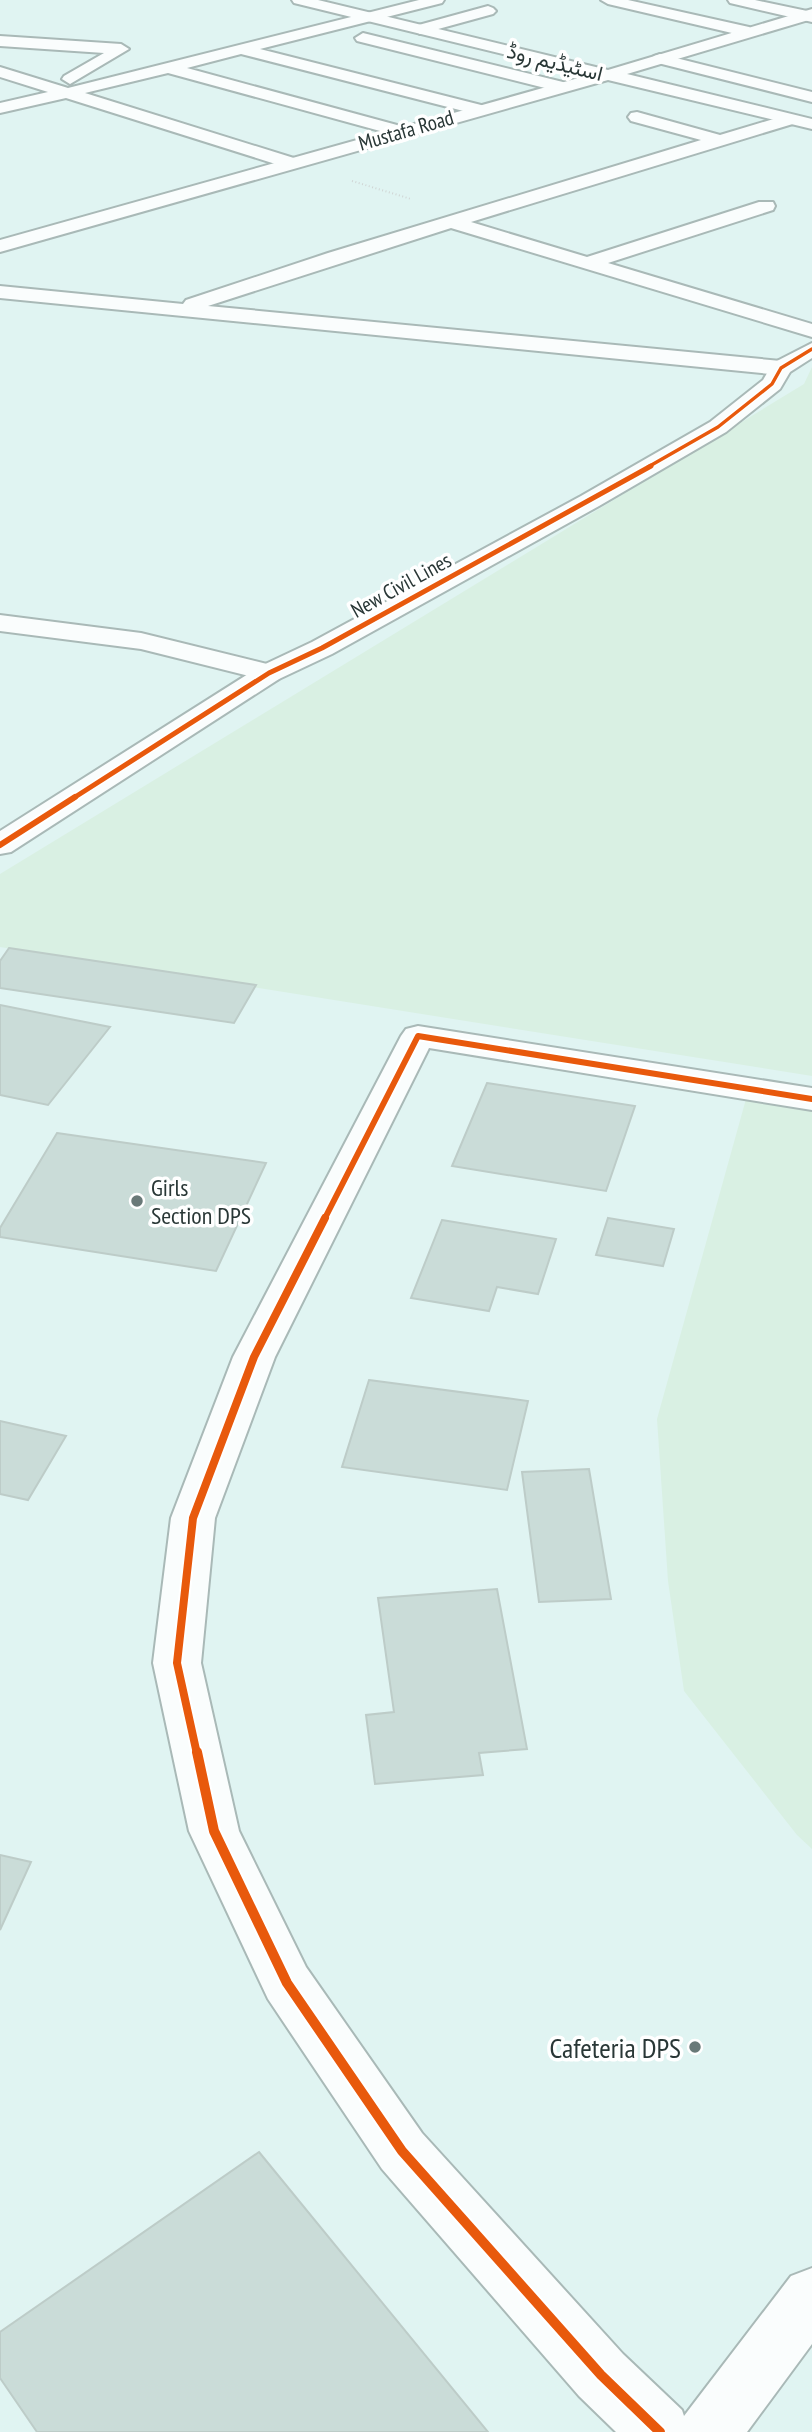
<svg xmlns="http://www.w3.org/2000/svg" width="812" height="2432" font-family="'PT Sans Narrow',Vazirmatn,sans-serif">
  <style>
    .green { fill: #d9f0e3 }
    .building { fill: #cadcd8; stroke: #bdccc8; stroke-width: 2 }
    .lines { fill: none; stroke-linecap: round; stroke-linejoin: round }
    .street-casing { stroke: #a9b9b7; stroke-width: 4 }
    .secondary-casing { stroke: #a9b9b7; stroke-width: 4 }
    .path { stroke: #d0d6d5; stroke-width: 2; stroke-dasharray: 1 2.5; stroke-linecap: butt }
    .street { fill: #fafdfd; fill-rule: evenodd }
    .secondary { fill: #fafdfd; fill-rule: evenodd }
    .cycleway-far4-casing { stroke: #fff; stroke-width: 6 }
    .cycleway-far3-casing { stroke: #fff; stroke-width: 8 }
    .cycleway-far2-casing { stroke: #fff; stroke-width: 10 }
    .cycleway-far1-casing { stroke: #fff; stroke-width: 12 }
    .cycleway-casing { stroke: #fff; stroke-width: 14 }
    .cycleway-far4 { stroke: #e8590c; stroke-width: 3.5 }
    .cycleway-far3 { stroke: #e8590c; stroke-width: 5 }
    .cycleway-far2 { stroke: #e8590c; stroke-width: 6 }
    .cycleway-far1 { stroke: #e8590c; stroke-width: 8 }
    .cycleway { stroke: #e8590c; stroke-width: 10 }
    .poi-dot { fill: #697978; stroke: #fff; stroke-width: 2.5 }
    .labels { text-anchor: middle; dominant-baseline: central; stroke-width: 7; stroke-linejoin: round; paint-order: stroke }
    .far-street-label { font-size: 21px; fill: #293736; stroke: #fff }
    .poi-label { font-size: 24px; fill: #293736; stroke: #fff; text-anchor: start }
    .near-poi-label { font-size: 28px; fill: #293736; stroke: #fff; text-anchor: end }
  </style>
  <rect width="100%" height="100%" fill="#e0f4f2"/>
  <path class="green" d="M812,367V1076L0,947V874L804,384Z
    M746,1099L812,1111V1849L797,1835L684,1691L668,1581L657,1419Z"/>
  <path class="building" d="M9,948L256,985L234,1023L0,988V961Z
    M0,1005L110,1027L48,1105L0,1095Z
    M487,1083L635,1106L606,1191L452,1166Z
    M57,1133L266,1163L216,1271L0,1237V1228Z
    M608,1218L674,1229L663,1266L596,1255Z
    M442,1220L556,1239L538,1294L497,1287L489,1311L411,1298Z
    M369,1380L528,1401L507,1490L342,1467Z
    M0,1421L66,1436L28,1500L0,1494Z
    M589,1469L611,1599L539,1602L522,1472Z
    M497,1589L527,1749L479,1753L483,1775L375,1784L366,1715L394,1712L378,1598Z
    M0,1855L31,1862L0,1930Z
    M259,2152L488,2432H37L0,2378V2332Z"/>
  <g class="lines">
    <g class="street-casing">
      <path id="street" d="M419,0H444L442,3L260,49L485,106L487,110L485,114L479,115L241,54L187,68L408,128L411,132L402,137L168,73L85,93L297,159L300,163L297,167H285L66,98L0,113V103L48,92L0,77V67L68,88Z
        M601,0H628L749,27L757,32L749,37L608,4Z
        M728,0H755L812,12V22L730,3Z
        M488,6L493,8L496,11L493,14L420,34L412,29L415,26Z
        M363,33L567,83L569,87L561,92L357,41L355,38Z
        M0,36L121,44L129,49L70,84L62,79L64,76L104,53L0,46Z
        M660,54L812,92V102L654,62L652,59L654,56Z
        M637,112L720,135L790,114L799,119L796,123L471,222L587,257L759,202H773L775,206L773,210L608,263L812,324V337L451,228L208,306L781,361L789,363L792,368L789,373L781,375L0,298V286L183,304L186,300L328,253L701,140L631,121L628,117L631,113Z
        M0,615L141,633L279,667L283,673L279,679L269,681L141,649L0,631Z
        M418,1026L812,1088V1110L429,1048L275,1357L215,1518L201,1663L239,1831L306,1967L422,2133L623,2354L682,2410L684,2416L791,2276L812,2268V2344L747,2432H616L579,2396L382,2169L268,1999L189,1831L153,1663L171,1518L233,1357L401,1036L406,1029Z"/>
    </g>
    <g class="secondary-casing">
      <path id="secondary" d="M292,0H318L608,70L812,9V19L627,74L812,119V129L608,80L0,252V240L589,75L294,3Z
        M812,343V358L790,372L780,389L726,432L599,506L332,654L279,679L11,852L0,854V831L259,667L312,642L581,496L710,422L763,380L773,363Z"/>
    </g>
    <path class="path" d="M352,181L411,199"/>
    <use href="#street" class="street"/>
    <use href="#secondary" class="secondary"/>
    <g class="cycleway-far4-casing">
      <path id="cycleway-far4" d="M648,467L718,427L772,384L781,368L812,349"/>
    </g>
    <g class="cycleway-far3-casing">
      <path id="cycleway-far3" d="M72,799L269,673L322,648L651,466"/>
    </g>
    <g class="cycleway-far2-casing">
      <path id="cycleway-far2" d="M0,845L75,797
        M324,1220L418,1036L812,1099"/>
    </g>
    <g class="cycleway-far1-casing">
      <path id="cycleway-far1" d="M197,1754L177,1663L193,1518L254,1357L325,1218"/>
    </g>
    <g class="cycleway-casing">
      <path id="cycleway" d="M197,1752L214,1831L287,1983L402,2151L601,2375L660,2432"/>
    </g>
    <use href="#cycleway-far4" class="cycleway-far4"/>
    <use href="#cycleway-far3" class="cycleway-far3"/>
    <use href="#cycleway-far2" class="cycleway-far2"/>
    <use href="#cycleway-far1" class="cycleway-far1"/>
    <use href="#cycleway" class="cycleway"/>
  </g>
  <g class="poi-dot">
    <circle cx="137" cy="1201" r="7"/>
    <circle cx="695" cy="2047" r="7"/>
  </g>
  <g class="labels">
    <g class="far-street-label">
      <text transform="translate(555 62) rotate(14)">اسٹیڈیم روڈ</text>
      <text transform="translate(406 130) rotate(-16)">Mustafa Road</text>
      <text transform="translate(401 585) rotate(-29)">New Civil Lines</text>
    </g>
    <g class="poi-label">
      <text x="151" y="1187">Girls<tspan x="151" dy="28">Section DPS</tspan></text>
    </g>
    <g class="near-poi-label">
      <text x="681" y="2047">Cafeteria DPS</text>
    </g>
  </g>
</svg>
